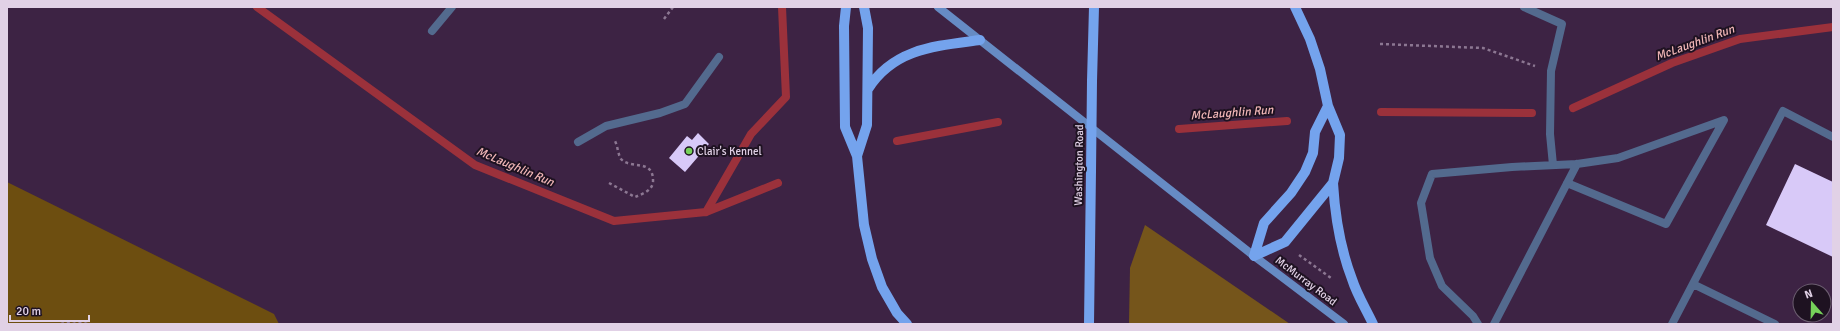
<svg xmlns="http://www.w3.org/2000/svg" width="1840" height="331" font-family="Signika,sans-serif">
  <style>
    .green { fill: #6d4e10 }
    .forest { fill: #75551b }
    .lines { fill: none; stroke-linecap: round; stroke-linejoin: round }
    .stream { stroke: #9b313b; stroke-width: 8 }
    .building { fill: #d8c9f8 }
    .path { stroke: #8c7792; stroke-width: 2.5; stroke-dasharray: 3 3; stroke-linecap: butt }
    .service { stroke: #536a8e; stroke-width: 8 }
    .secondary { stroke: #668bc4; stroke-width: 8 }
    .primary { stroke: #74a3ed; stroke-width: 10 }
    .primary-bridge { stroke: #74a3ed; stroke-width: 10 }
    .poi-dot { fill: #76d25a; stroke: #1e1221; stroke-width: 1.5 }
    .labels { text-anchor: middle; dominant-baseline: central; stroke-width: 4; stroke-linejoin: round; paint-order: stroke }
    .poi-label { font-size: 11px; fill: #e1d1e6; stroke: #1e1221; text-anchor: start }
    .street-label { font-size: 11px; fill: #e1d1e6; stroke: #1e1221 }
    .water-label { font-size: 12px; font-style: italic; fill: #f2b7b7; stroke: #1e1221 }
  </style>
  <rect width="100%" height="100%" fill="#3d2344"/>
  <path class="green" d="M7,182L274,314L279,324H7Z"/>
  <path class="forest" d="M1145,225L1290,324H1129L1130,268Z"/>
  <g class="lines">
    <path class="stream" d="M257,7L475,165L614,221L706,212L778,183
      M1573,108L1672,63L1740,39L1833,27
      M1381,112L1532,113
      M1179,129L1287,121
      M897,141L998,122
      M706,212L751,134L786,97L782,7"/>
  </g>
  <path class="building" d="M698,133L709,144L685,172L669,158L687,136L692,140Z
    M1795,164L1833,182V257L1766,225Z"/>
  <g class="lines">
    <path class="path" d="M664,19L673,7
      M1380,44L1483,48L1535,66
      M609,183L635,197C642,194 652,191 653,182C654,158 631,170 621,159C618,155 618,147 615,141
      M1299,255L1331,278
      M61,324L72,321L88,324"/>
    <path class="service" d="M1524,7L1562,24L1551,71L1550,134L1553,165
      M432,31L452,7
      M578,142L606,126L660,113L685,104L719,57
      M1693,284L1775,324
      M1478,324L1473,316L1442,286L1430,258L1421,203L1432,174L1512,167L1577,164L1618,158L1724,120L1666,224L1567,183
      M1494,324L1577,164
      M1672,324L1783,111L1833,137"/>
    <path class="secondary" d="M938,7L1254,256L1344,324"/>
    <path class="primary" d="M846,7L844,26L845,127L857,156L864,225L872,259L882,287L897,313L907,324
      M1092,81L1094,7
      M868,89C894,48 936,46 980,40
      M857,156L867,125L868,28L864,7
      M1333,183C1335,216 1340,248 1352,279C1357,295 1366,309 1373,324
      M1254,256L1285,242L1333,183L1339,158L1340,135L1328,106L1320,69L1310,39L1295,7
      M1254,256L1264,223L1291,193L1305,172L1313,153L1315,132L1328,106
      M1089,324L1091,171"/>
    <path class="primary-bridge" d="M1091,171L1092,81"/>
  </g>
  <circle class="poi-dot" cx="689" cy="151" r="4"/>
  <g class="labels">
    <g class="poi-label">
      <text x="697" y="151">Clair's Kennel</text>
    </g>
    <g class="street-label">
      <text transform="translate(1079 165) rotate(-89)">Washington Road</text>
      <text transform="translate(1306 281) rotate(37)">McMurray Road</text>
    </g>
    <g class="water-label">
      <text transform="translate(1695 43) rotate(-20)">McLaughlin Run</text>
      <text transform="translate(1232 113) rotate(-4)">McLaughlin Run</text>
      <text transform="translate(515 167) rotate(23)">McLaughlin Run</text>
    </g>
  </g>
  <rect width="1840" height="331" fill="none" stroke="#e1d1e6" stroke-width="16"/>
  <g transform="translate(1812 303) rotate(340)"><circle r="19" fill="#1e1221" stroke="#6c5e70"/>
  <path d="M0-3L7 15L0 10L-7 15Z" fill="#76d25a"/>
  <text y="-6" font-size="11" font-weight="bold" text-anchor="middle" fill="#e1d1e6">N</text>
  </g>
  <path d="M10 315v6h79v-6" fill="none" stroke="#e1d1e6" stroke-width="2"/>
  <text x="16" y="315" font-size="12" fill="#e1d1e6" stroke="#1e1221" stroke-width="3" paint-order="stroke">20 m</text>
</svg>
